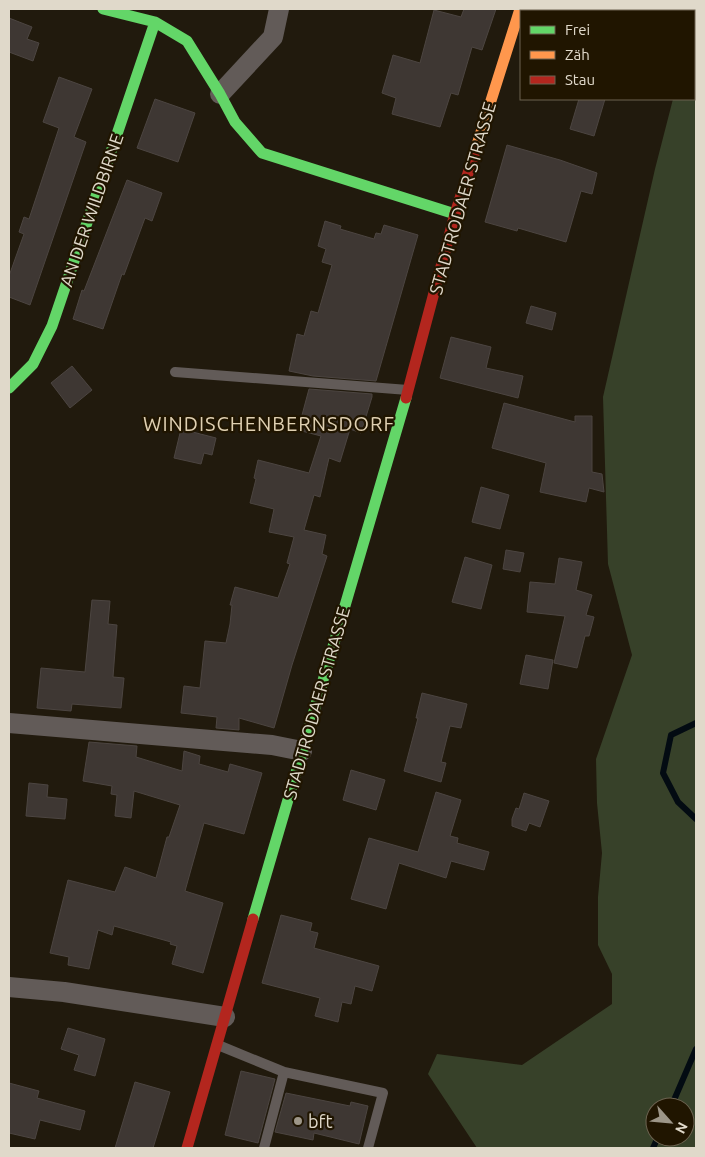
<svg xmlns="http://www.w3.org/2000/svg" width="705" height="1157" font-family="Ubuntu,sans-serif">
  <style>
    .green { fill: #374129; fill-rule: evenodd }
    .lines { fill: none; stroke-linecap: round; stroke-linejoin: round }
    .stream { stroke: #030b12; stroke-width: 6 }
    .building { fill: #3e3733; stroke: #4c4541 }
    .lane { stroke: #625b58; stroke-width: 10 }
    .street { stroke: #625b58; stroke-width: 20 }
    .fast { stroke: #63d668; stroke-width: 11 }
    .slow { stroke: #ff974d; stroke-width: 11 }
    .jam { stroke: #b3261e; stroke-width: 11 }
    .poi-dot { fill: #9d9688; stroke: #201500; stroke-width: 2 }
    .labels { text-anchor: middle; dominant-baseline: central; stroke-width: 4.5; stroke-linejoin: round; paint-order: stroke }
    .street-label { font-size: 18px; fill: #e0d9ca; stroke: #201500 }
    .poi-label { font-size: 18px; fill: #e0d9ca; stroke: #201500; text-anchor: start }
    .quarter-label { font-size: 20px; letter-spacing: 1px; fill: #dfd0b2; stroke: #201500 }
  </style>
  <rect width="100%" height="100%" fill="#211a0d"/>
  <path class="green" d="M696,52V1148H477L428,1074L437,1054L522,1065L612,1004V974L598,945V897L602,853L597,803L596,759L632,655L608,564L603,397L655,169L673,99H694V53ZM655,1107H685V1137H655Z"/>
  <g class="lines">
    <path class="stream" d="M696,723L671,735L663,773L678,802L696,819
      M671,1107L696,1049
      M653,1148L658,1137"/>
  </g>
  <path class="building" d="M464,9H496L482,50L472,47L458,95L451,93L440,127L392,114L396,98L382,93L393,55L420,63L434,10L461,17Z
    M9,18L32,27L27,39L39,43L33,61L9,52Z
    M59,77L92,89L74,137L86,142L30,305L9,297V276L24,234L19,232L24,217L29,219L59,128L43,122Z
    M155,99L195,113L178,162L137,148Z
    M579,99H605L594,136L570,129Z
    M507,145L560,160L597,173L592,194L581,191L566,242L518,228L517,231L485,222Z
    M127,180L162,193L152,221L145,218L124,275L122,274L103,329L73,319L82,290L84,291Z
    M325,221L341,226L340,229L374,239L376,233L381,234L384,225L418,235L376,381L313,376L289,371L297,334L304,336L311,311L318,313L332,265L322,262L326,249L318,246Z
    M531,306L556,313L552,330L526,323Z
    M451,337L491,347L486,368L523,376L518,398L440,378Z
    M72,366L92,390L70,408L51,383Z
    M309,389L372,394V397L361,433L350,429L340,462L329,458L320,497L314,495L304,530L326,535L322,554L327,556L292,665L274,728L239,718V730L216,728L217,717L181,713L184,686L200,688L205,641L226,643L230,624L232,605H230L235,587L278,598L290,564L287,563L294,537L269,532L274,509L250,503L256,479L254,478L258,460L309,473L321,436L298,430Z
    M504,403L575,422V416H592V472L602,474L604,492L589,488L586,502L540,492L546,463L492,448Z
    M181,429L216,438L212,455L204,453L201,464L174,458Z
    M481,487L509,495L500,529L472,522Z
    M506,550L524,553L520,572L503,569Z
    M465,557L492,565L481,609L452,602Z
    M559,558L582,562L576,590L592,595L586,615L594,617L589,636H585L577,668L554,663L565,616L527,612L530,582L555,584Z
    M92,600L110,601L108,624L117,625L113,677L124,678L121,708L72,704L71,711L37,708L41,668L85,672Z
    M526,655L553,660L548,689L520,684Z
    M422,693L467,704L461,728L450,726L441,762L446,763L441,782L404,771L418,718H416Z
    M89,742L137,746L136,757L182,771L184,751L200,756L199,764L228,772L230,764L262,773L244,834L204,823L185,891L223,903L203,973L172,964L177,946L170,944L171,942L114,926L112,935L98,930L89,969L68,965L69,957L50,953L68,880L115,892L125,867L156,878L167,837H169L180,805L134,791L131,818L115,816L117,795L111,794L112,786L83,781Z
    M351,770L385,780L376,810L343,800Z
    M29,783L48,785L47,797L67,799L65,819L26,816Z
    M436,792L461,800L450,836L458,838L457,843L489,852L484,870L451,861L446,878L399,863L386,909L351,899L369,838L418,852Z
    M524,793L549,801L540,827L529,823L526,831L512,826V819L516,808L519,809Z
    M281,915L312,923L310,931L318,933L314,948L379,966L372,991L355,986L351,1004L342,1002L338,1022L315,1016L320,998L262,983Z
    M68,1028L105,1039L95,1076L74,1070L79,1055L61,1049Z
    M241,1071L275,1079L258,1143L225,1135Z
    M135,1082L170,1092L161,1122L153,1148H115Z
    M9,1083L39,1091L37,1098L85,1111L80,1130L40,1120L35,1139L9,1133Z
    M286,1093L350,1106L351,1102L368,1106L359,1144L314,1133L313,1140L275,1132Z"/>
  <g class="lines">
    <path class="lane" d="M175,372L408,390
      M218,1045L284,1072L383,1093L368,1148
      M264,1148L284,1072"/>
    <path class="street" d="M220,94L273,37L279,9
      M9,723L272,745L302,751
      M9,987L64,992L225,1017"/>
    <path class="fast" d="M103,9L155,22L187,41L220,94L235,122L262,153L455,214
      M9,388L33,364L52,326L155,22
      M253,919L406,398"/>
    <path class="slow" d="M476,148L520,9"/>
    <path class="jam" d="M406,398L455,214L476,148
      M187,1148L253,919"/>
  </g>
  <circle class="poi-dot" cx="298" cy="1121" r="5"/>
  <g class="labels">
    <g class="street-label">
      <text transform="translate(462 198) rotate(-74)">STADTRODAER STRASSE</text>
      <text transform="translate(91 210) rotate(-71)">AN DER WILDBIRNE</text>
      <text transform="translate(316 703) rotate(-74)">STADTRODAER STRASSE</text>
    </g>
    <g class="poi-label">
      <text x="308" y="1121">bft</text>
    </g>
    <g class="quarter-label">
      <text x="269" y="423">WINDISCHENBERNSDORF</text>
    </g>
  </g>
  <rect width="705" height="1157" fill="none" stroke="#e0d9ca" stroke-width="20"/>
  <rect x="520" y="10" width="175" height="90" fill="#201500" stroke="#6d6351"/>
  <rect x="530" y="26" width="25" height="8" fill="#63d668" stroke="#6d6351"/>
  <text x="565" y="35" font-size="15" fill="#e0d9ca">Frei</text>
  <rect x="530" y="51" width="25" height="8" fill="#ff974d" stroke="#6d6351"/>
  <text x="565" y="60" font-size="15" fill="#e0d9ca">Zäh</text>
  <rect x="530" y="76" width="25" height="8" fill="#b3261e" stroke="#6d6351"/>
  <text x="565" y="85" font-size="15" fill="#e0d9ca">Stau</text>
  <g transform="translate(670 1122) rotate(117)"><circle r="24" fill="#201500" stroke="#6d6351"/>
  <path d="M0-4L9 19L0 12L-9 19Z" fill="#9d9688"/>
  <text y="-8" font-size="14" font-weight="bold" text-anchor="middle" fill="#e0d9ca">N</text>
  </g>
</svg>
